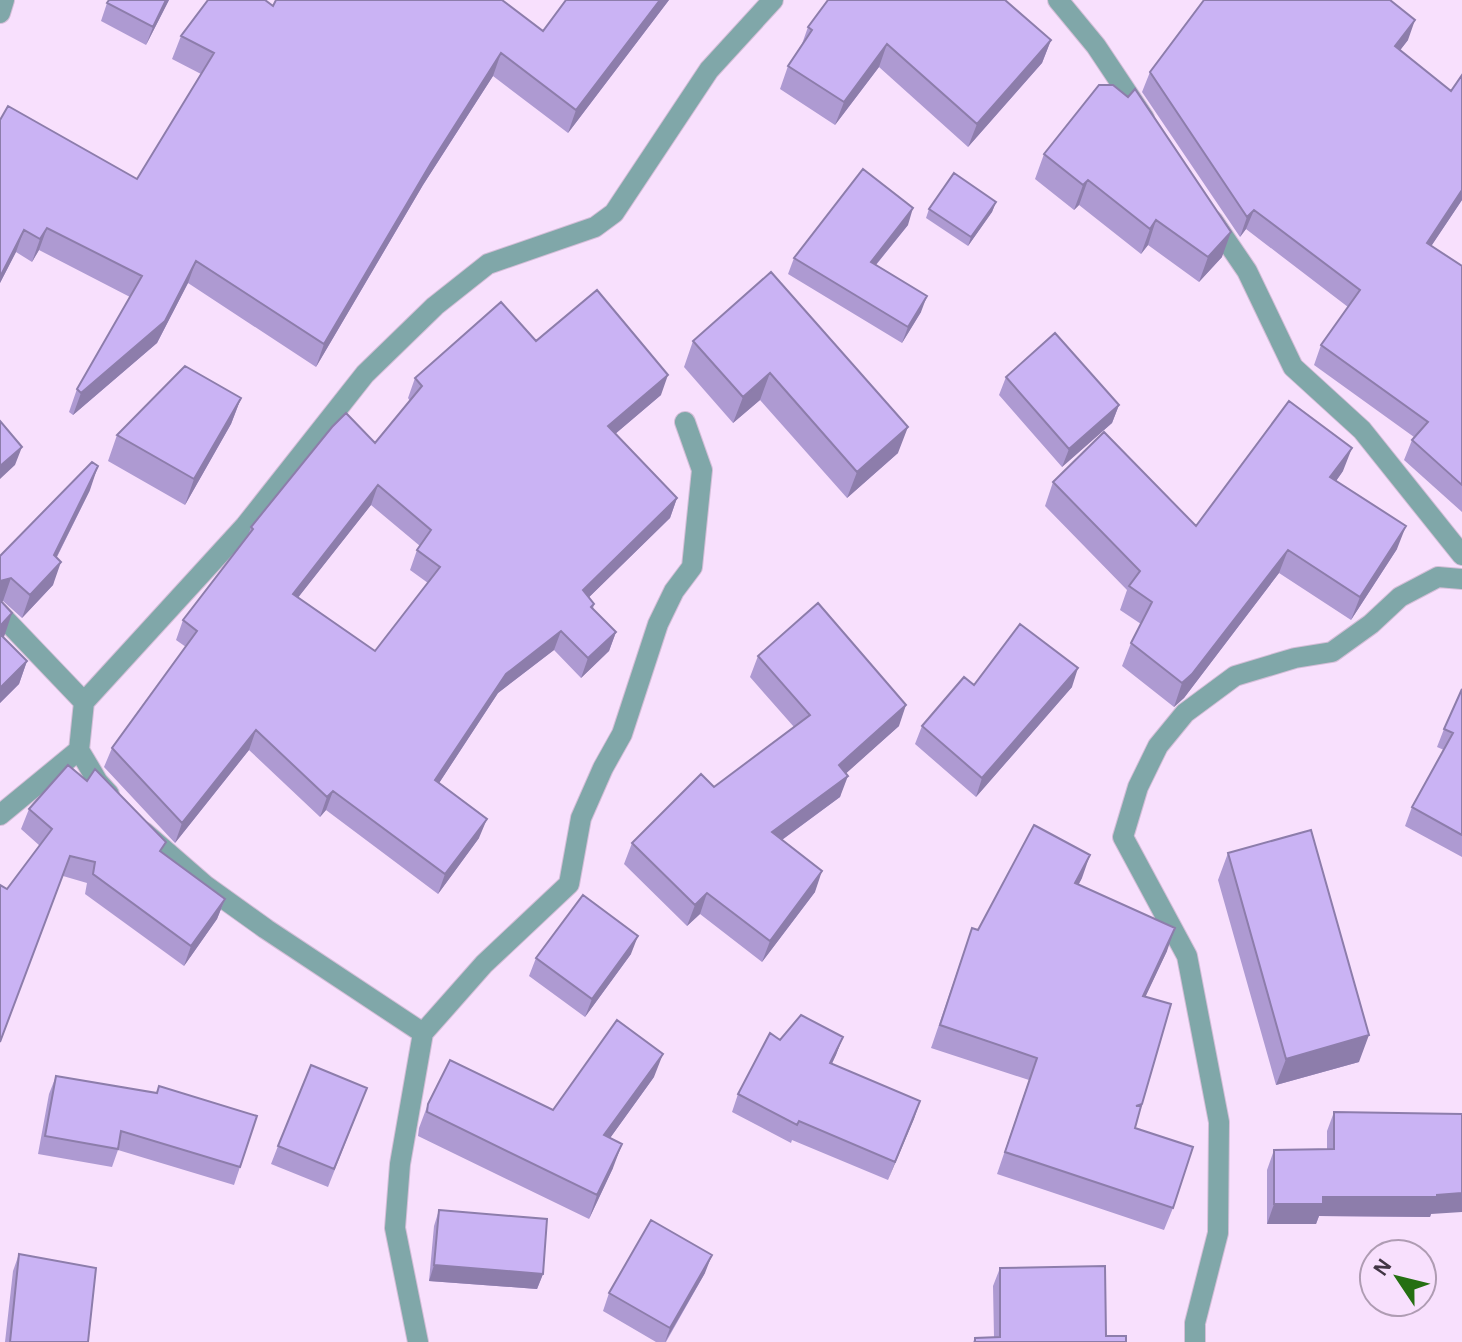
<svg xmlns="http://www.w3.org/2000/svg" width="1462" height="1342" font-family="'Alegreya Sans',sans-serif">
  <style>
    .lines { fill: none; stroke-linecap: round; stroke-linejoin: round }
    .street-casing { stroke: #d4bed8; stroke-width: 22 }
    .street { stroke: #80a7a9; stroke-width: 20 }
    .wall { fill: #ae9ad2; fill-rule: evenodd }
    .shaded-wall { fill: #8d7dab }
    .building { fill: #cab3f4; stroke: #8d7dab; stroke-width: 2; fill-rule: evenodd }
  </style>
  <rect width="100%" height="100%" fill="#f8e0fd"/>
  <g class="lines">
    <g class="street-casing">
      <path id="street" d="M1058,0L1096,46L1144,118
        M0,13L4,0
        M1213,221L1247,271L1293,367L1362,430L1462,555
        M0,614L84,702
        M109,794L98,782L79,750L84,702L245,526L365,374L435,306L488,264L595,227L614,213L709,70L773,0
        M0,815L79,750
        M144,832L206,886L266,929L423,1033
        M418,1342L395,1228L400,1164L423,1033L484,964L569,884L581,818L603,768L622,734L658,624L674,591L692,567L702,470L685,422
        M1195,1342V1323L1218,1233L1219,1122L1187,956L1123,837L1138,787L1158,746L1185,713L1235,676L1295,658L1332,652L1371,624L1400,597L1438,577L1462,579"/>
    </g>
    <use href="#street" class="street"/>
  </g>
  <path class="wall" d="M169,0L146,45L101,21L107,3Z
    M566,0H669L568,133L493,76L423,185L316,367L188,283L157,343L73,415L69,412L77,389L130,297L39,250L32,262L16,252L0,283V120L137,179L201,74L172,59L181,36L273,6L543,31Z
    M808,27L1051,40L1042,63L968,147L879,67L835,125L780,89L788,66L802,44Z
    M1408,40L1400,50L1451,91L1462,75V200L1431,246L1462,266V512L1404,460L1412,440L1414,437L1314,365L1321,345L1348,307L1246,229L1240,237L1142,92L1150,72Z
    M1044,154L1222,257L1199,282L1148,245L1141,254L1079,205L1074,210L1035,179Z
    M996,202L992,212L968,246L926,218L929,209Z
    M908,225L876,265L921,312L902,343L788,274L794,258Z
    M771,272L898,453L847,498L760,400L733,423L684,367L693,341Z
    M536,341L661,395L615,434L677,498L670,518L589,597L594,604L593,609L616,632L609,651L581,678L554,650L498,693L439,783L479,838L438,894L326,810L320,817L249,750L175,843L104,767L112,748L186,647L176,640L183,620L247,538L251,527L375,443L410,401L408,398L415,378ZM371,505L420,546L417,550L410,570L428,583L375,651L298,597Z
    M1006,377L1119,405L1112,423L1062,467L999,395Z
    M241,398L231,424L185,505L108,461L117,435Z
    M1343,471L1336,481L1397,549L1351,620L1279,573L1184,698L1174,707L1122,666L1131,643L1141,624L1120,610L1127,590L1045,506L1053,482L1196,526Z
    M90,490L57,557L53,585L22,618L3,601L1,602L3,637L27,661L19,684L0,703V556Z
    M758,656L899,726L846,773L840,797L782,840L815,892L762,962L700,914L687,926L624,864L632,843L714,787L794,727L750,677Z
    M974,685L1072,687L976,797L915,744L922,726Z
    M1462,689V857L1405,826L1412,807L1444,750L1437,747L1444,729Z
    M29,809L162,853L225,899L217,919L184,966L85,894L87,883L63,876L7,889L40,846L21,829Z
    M1228,853L1359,1062L1276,1085L1218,880Z
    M1082,878L1078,885L1167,951L1145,997L1171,1004L1135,1128L1173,1208L1164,1230L997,1174L1029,1080L931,1048L972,928L978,930Z
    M631,954L585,1017L529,976L536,958Z
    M843,1037L832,1064L920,1101L888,1180L792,1140L791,1143L732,1112L738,1094L780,1040Z
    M56,1076L240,1167L234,1185L118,1150L112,1167L38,1154L49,1094Z
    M654,1077L610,1138L613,1168L589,1219L418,1136L419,1128L428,1104L553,1110Z
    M360,1106L328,1187L271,1164L278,1146Z
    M1334,1112L1431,1214L1430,1217L1319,1216L1316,1224H1267V1170L1274,1150L1327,1149V1131Z
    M439,1210L543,1274L537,1289L429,1281L434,1226Z
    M19,1254L88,1342H5L13,1271Z
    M1000,1268L1106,1336L1126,1342H973L975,1338L994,1337L993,1286Z
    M705,1273L666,1342H656L603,1311L609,1293Z"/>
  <path class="shaded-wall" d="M166,0H169L146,45L153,27Z
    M660,0H669L568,133L576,110Z
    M1415,20L1408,40L1388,66L1395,46Z
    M1051,40L1042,63L968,147L977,124Z
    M887,44L879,67L835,125L844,102Z
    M501,53L493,76L423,185L316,367L324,344L431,163Z
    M1088,180L1079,205L1074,210L1083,185Z
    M1462,190V200L1420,263L1427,243Z
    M996,202L992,212L968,246L971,237Z
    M913,208L908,225L865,278L871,262Z
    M1254,210L1246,229L1240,237L1247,217Z
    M1156,220L1148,245L1141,254L1150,229Z
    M47,228L39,250L32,262L40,239Z
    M24,230L16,252L0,283V277Z
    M1231,232L1222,257L1199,282L1208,257Z
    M196,261L188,283L157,343L73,415L81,393Z
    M927,296L921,312L902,343L908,327Z
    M770,373L760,400L733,423L743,397Z
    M668,375L661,395L601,446L608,426Z
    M241,398L231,424L185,505L194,479Z
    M1119,405L1112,423L1062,467L1069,449Z
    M908,427L898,453L847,498L857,472Z
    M22,447L15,465L0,479V466Z
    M1352,448L1343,471L1322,501L1330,477Z
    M98,466L90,490L46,578L61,562L53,585L22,618L30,595L54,555Z
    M378,485L371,505L286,613L293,594Z
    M677,498L670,518L576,610L583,590Z
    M1406,526L1397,549L1351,620L1360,597Z
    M1288,550L1279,573L1184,698L1174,707L1182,683Z
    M11,578L3,601L0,602V581Z
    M12,613L4,637L0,641V626Z
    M561,631L554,650L498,693L428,800L435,780L506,674Z
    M616,632L609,651L581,678L588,658Z
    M27,661L19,684L0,703V688Z
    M1078,668L1072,687L976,797L982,778Z
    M906,705L899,726L832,786L839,765Z
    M256,730L249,750L175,843L182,823Z
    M848,776L840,797L764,853L772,832Z
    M333,791L326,810L320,817L327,797Z
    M487,819L479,838L438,894L445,874Z
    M1090,855L1082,878L1067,906L1075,883Z
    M822,871L815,892L762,962L770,941Z
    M707,893L700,914L687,926L695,905Z
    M225,899L217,919L184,966L191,946Z
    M1175,928L1167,951L1135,1019L1143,996Z
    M638,936L631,954L585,1017L592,999Z
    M1369,1035L1359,1062L1276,1085L1286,1059Z
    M843,1037L836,1055L823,1081L830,1063Z
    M663,1054L654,1077L595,1159L604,1135Z
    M920,1101L914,1119L888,1180L895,1162Z
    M622,1144L613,1168L589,1219L597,1195Z
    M1462,1193V1212L1431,1214L1430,1217L1319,1216L1316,1224H1267L1274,1204L1323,1197L1437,1195Z
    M712,1255L705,1273L665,1342L670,1328Z
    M434,1265L543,1274L537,1289L429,1281Z"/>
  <path class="building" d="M109,0H166L153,27L107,3Z
    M208,0H265L273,6L276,0H502L543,31L566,0H660L576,110L501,53L431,163L324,344L196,261L165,321L81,393L77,389L142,276L47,228L40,239L24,230L0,277V120L8,106L137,179L214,53L181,36Z
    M828,0H1005L1051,40L977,124L887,44L844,102L788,66L812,30L808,27Z
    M1204,0H1390L1415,20L1395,46L1451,91L1462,75V190L1427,243L1462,266V485L1412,440L1428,422L1321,345L1360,290L1254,210L1247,217L1150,72Z
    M1099,85H1113L1128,97L1135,89L1231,232L1208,257L1156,220L1150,229L1088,180L1083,185L1044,154Z
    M863,169L913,208L871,262L927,296L908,327L794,258Z
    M954,173L996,202L971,237L929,209Z
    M771,272L908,427L857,472L770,373L743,397L693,341Z
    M597,290L668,375L608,426L677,498L583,590L594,604L591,607L616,632L588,658L561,631L506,674L435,780L487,819L445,874L333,791L327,797L256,730L182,823L112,748L197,631L183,620L253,529L251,527L332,427L346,413L375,443L422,386L415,378L501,302L536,341ZM378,485L431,530L417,550L440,567L375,651L293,594Z
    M1055,333L1119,405L1069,449L1006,377Z
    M185,366L241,398L194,479L117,435Z
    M1289,401L1352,448L1330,477L1406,526L1360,597L1288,550L1192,674L1182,683L1131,643L1152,602L1129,586L1140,571L1053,482L1104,432L1196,526Z
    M0,421L22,447L0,466Z
    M92,462L98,466L54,555L61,562L30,595L11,578L0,581V556Z
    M0,600L12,613L0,626Z
    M818,603L906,705L839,765L848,776L772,832L822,871L770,941L707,893L695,905L632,843L701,774L714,787L810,715L758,656Z
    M1020,624L1078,668L982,778L922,726L964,677L974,685Z
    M0,634L27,661L0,688Z
    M1462,689V835L1412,807L1453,733L1444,729Z
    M68,765L87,781L95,769L166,842L160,851L225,899L191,946L93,874L95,862L70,856L0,1042V885L7,889L52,829L29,809Z
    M1034,825L1090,855L1075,883L1175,928L1143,996L1171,1004L1142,1104L1136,1106H1141L1135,1128L1193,1147L1173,1208L1005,1152L1037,1058L940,1025L972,928L978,930Z
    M1311,830L1369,1035L1286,1059L1228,853Z
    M583,895L638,936L592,999L536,958Z
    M801,1015L843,1037L830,1063L920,1101L895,1162L799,1121L797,1125L738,1094L770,1033L780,1040Z
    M617,1020L663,1054L604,1135L622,1144L597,1195L427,1112L428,1104L450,1060L553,1110Z
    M311,1065L367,1088L334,1169L278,1146Z
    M56,1076L157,1093L159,1086L257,1116L240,1167L121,1131L118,1149L45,1136Z
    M1334,1112L1462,1114V1193L1437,1195V1197H1323V1204H1274V1150L1334,1149Z
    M439,1210L547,1219L543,1274L434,1265Z
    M651,1220L712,1255L670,1328L609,1293Z
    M19,1254L96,1268L88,1342H10Z
    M1105,1266L1106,1336H1126V1342H975V1338L1000,1337V1268Z"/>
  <g transform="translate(1398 1278) rotate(305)"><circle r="38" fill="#f8e0fd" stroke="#af9cb3" stroke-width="2"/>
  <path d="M0-6L14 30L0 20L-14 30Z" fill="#256f12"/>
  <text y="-12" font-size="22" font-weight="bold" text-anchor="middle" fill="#423645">N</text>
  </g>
</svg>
